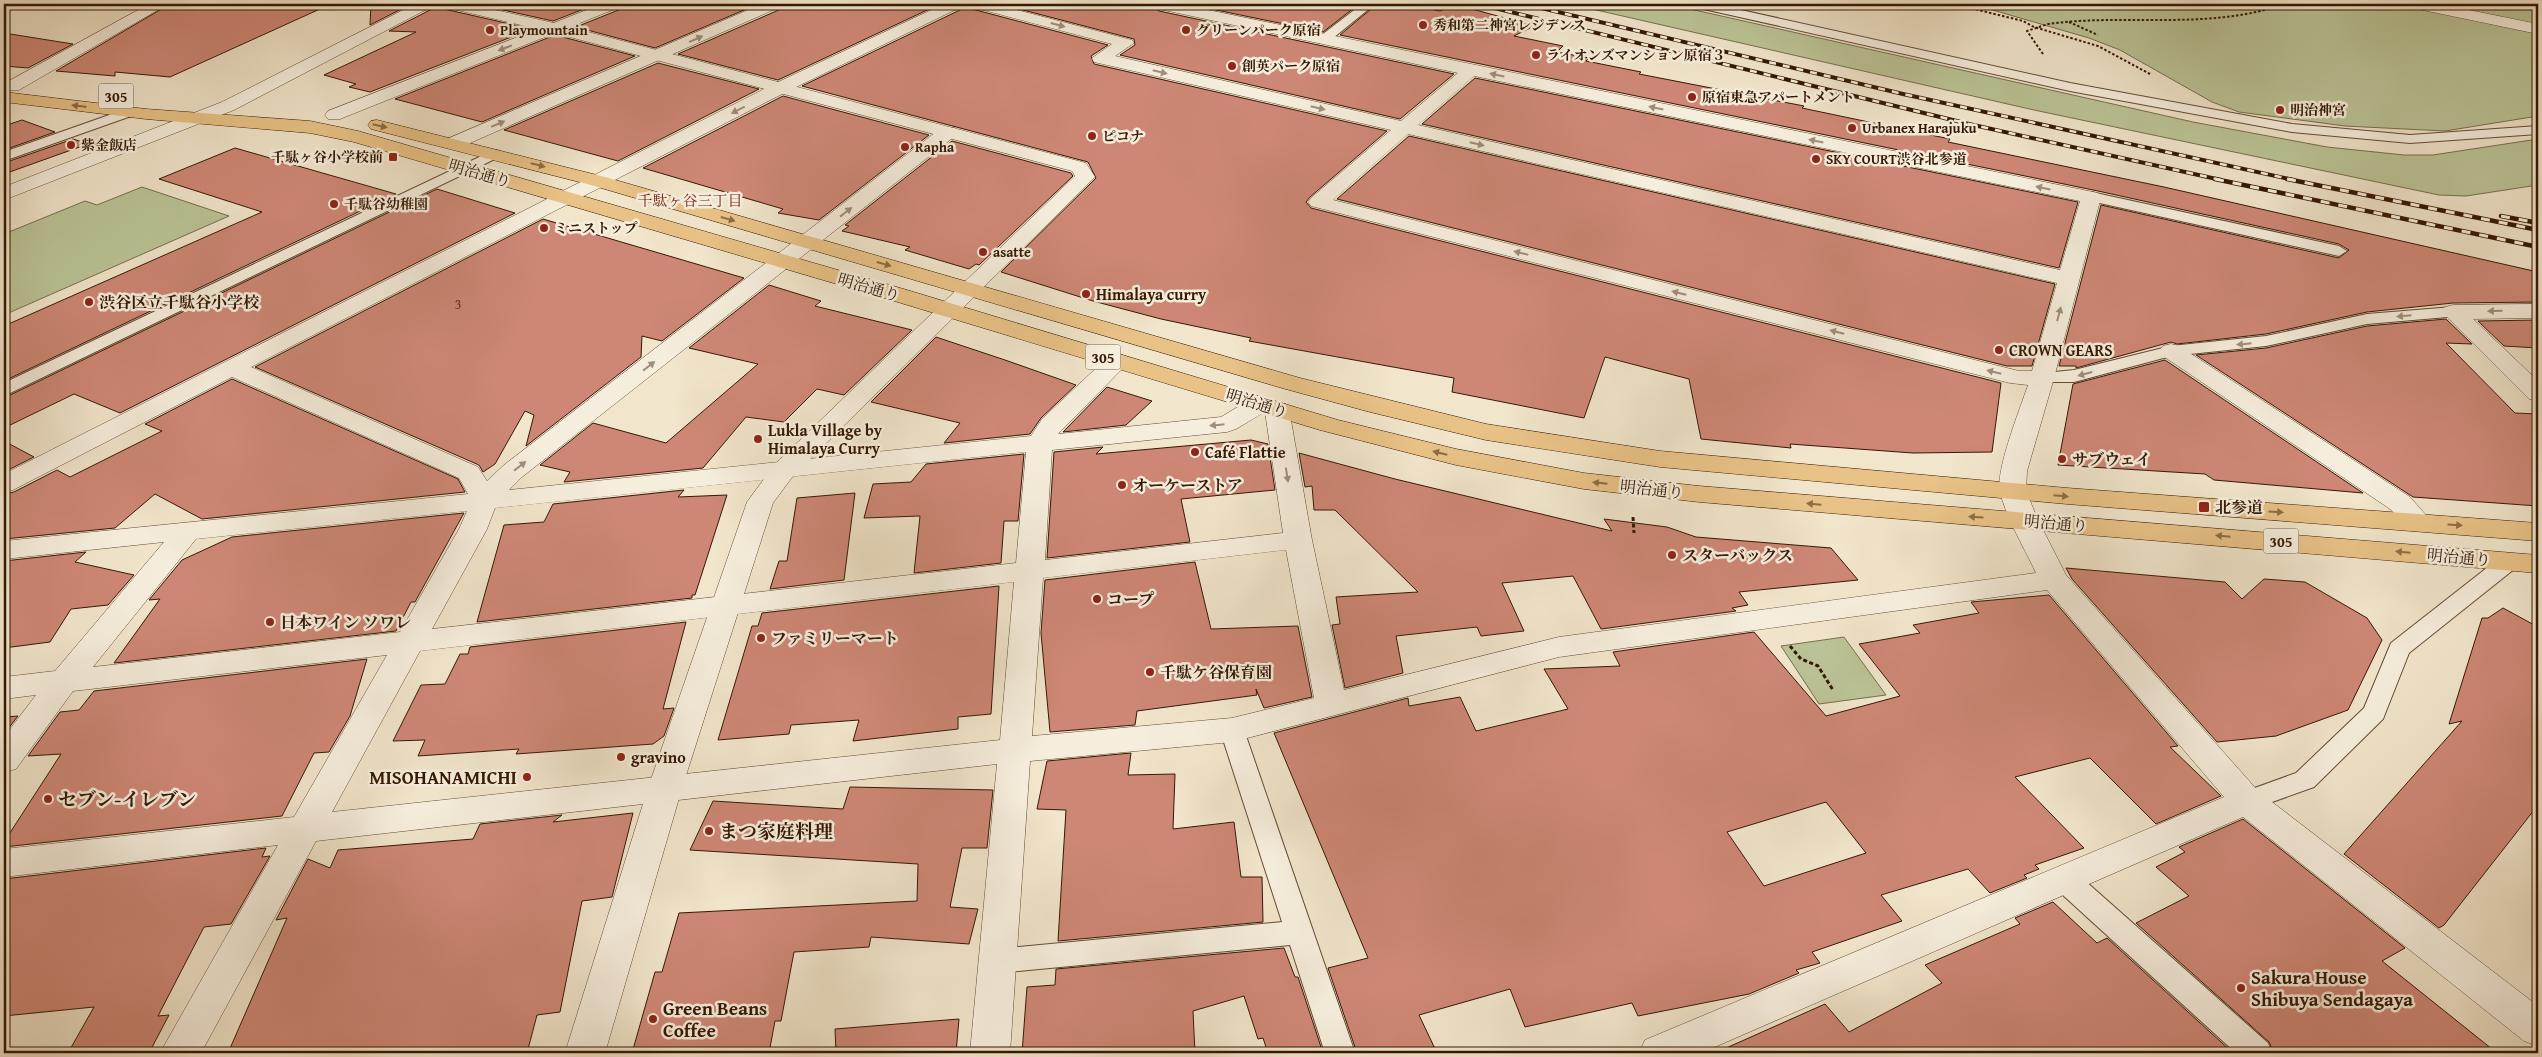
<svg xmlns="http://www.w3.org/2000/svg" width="2542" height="1057" font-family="'Gentium Book Plus','Noto Serif JP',serif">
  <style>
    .green { fill: #bbc497; stroke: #786e4d }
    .building { fill: #ce8776; stroke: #351803; fill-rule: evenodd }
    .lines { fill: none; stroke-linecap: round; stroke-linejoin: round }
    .service-casing { stroke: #644b35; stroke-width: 2 }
    .pedestrian-casing { stroke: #644b35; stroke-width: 1 }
    .minor-casing { stroke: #644b35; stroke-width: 1 }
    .tertiary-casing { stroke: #644b35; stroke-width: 1 }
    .primary-casing { stroke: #351803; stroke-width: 1 }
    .path-far1 { stroke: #351803; stroke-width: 2; stroke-dasharray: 2.5 2; stroke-linecap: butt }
    .path { stroke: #351803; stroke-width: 3; stroke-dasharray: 4 2.5; stroke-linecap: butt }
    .service { fill: #f6eedd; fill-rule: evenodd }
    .pedestrian { fill: #f6eedd; fill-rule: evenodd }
    .minor { fill: #f6eedd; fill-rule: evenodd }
    .tertiary { fill: #f6eedd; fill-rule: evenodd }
    .primary { fill: #e8c286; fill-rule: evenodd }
    .rail-far1-casing { stroke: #351803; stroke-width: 4 }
    .rail-casing { stroke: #351803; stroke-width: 4.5 }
    .rail-far1 { stroke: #f6eedd; stroke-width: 2.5; stroke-dasharray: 7; stroke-linecap: butt }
    .rail { stroke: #f6eedd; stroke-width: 3; stroke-dasharray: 9; stroke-linecap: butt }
    .oneway { fill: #9f8e7b }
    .oneway2 { fill: #8e6d44 }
    .poi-dot { fill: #8f2418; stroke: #f6eedd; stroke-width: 2 }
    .labels { text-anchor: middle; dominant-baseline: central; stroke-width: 5; stroke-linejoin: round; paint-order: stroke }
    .far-poi-label { font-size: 14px; font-weight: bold; fill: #351803; stroke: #f6eedd; text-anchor: start }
    .number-label { font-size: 14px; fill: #5b3420 }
    .shield { fill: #f6eedd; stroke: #6f5844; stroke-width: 1 }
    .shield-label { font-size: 15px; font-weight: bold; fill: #351803 }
    .far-neighbourhood-label { font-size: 15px; fill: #7a1f14; stroke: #f6eedd }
    .street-label { font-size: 16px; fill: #351803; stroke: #f6eedd }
    .poi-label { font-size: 16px; font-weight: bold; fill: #351803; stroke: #f6eedd; text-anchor: start }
    .near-poi-label { font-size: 19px; font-weight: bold; fill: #351803; stroke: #f6eedd; text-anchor: start }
  </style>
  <rect width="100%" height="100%" fill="#f1e5cb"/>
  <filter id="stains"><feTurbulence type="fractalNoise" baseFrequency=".004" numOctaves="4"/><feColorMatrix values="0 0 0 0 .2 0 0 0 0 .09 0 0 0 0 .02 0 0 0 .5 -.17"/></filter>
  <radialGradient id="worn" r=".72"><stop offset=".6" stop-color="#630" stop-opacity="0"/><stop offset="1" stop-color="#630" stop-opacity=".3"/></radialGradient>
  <path class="green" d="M1570,4H1668L2193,122L2327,147L2404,155H2433L2538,139V185L2466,196L2439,195L2034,110Z
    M1972,4H2538V116L2445,131L2345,126L2239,112L2212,102L2120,50L2089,38Z
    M142,187L229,216L4,315V234L85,201L97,205Z
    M1844,637L1886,695L1819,704L1781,646Z"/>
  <path class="building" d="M170,4H331L170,77L115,72V76L56,71Z
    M371,4H411L370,25Z
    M436,4H439L444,9L532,29L370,92L349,87L356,84L324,75L416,32L389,31L432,9Z
    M476,4H597L553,21Z
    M625,4H758L655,48L576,27L621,9Z
    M785,4H940L778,80L678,54L781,9Z
    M966,4L972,9L1108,45L1091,56L1094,64L1387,131L1310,197L1306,202L1311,208L2001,383L1992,452L1913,453L1790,444L1791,448L1701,439L1689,379L1605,357L1584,418L1452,392L1454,378L1249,341L1251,338L1161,319L1093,301L1001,272L1096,178L1088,162L802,86L962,9Z
    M1000,4H1149L1159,11L1454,74L1400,119L1120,55L1135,45L1134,39Z
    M1187,4H1359L1323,32Z
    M1377,4H1404L1440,11L1454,4L1534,26L1514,36L1563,46L1557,52L1589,58L1586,61L1641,72L1639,74L1804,106L1802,108L1950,139L1948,142L2164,187L2538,272V302L2453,303L2367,312L2266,334L2177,344L2171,342L2076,368V366H2059L2101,205L2339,258L2349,250L2339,244L2098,191L1340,35Z
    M4,33L73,44L28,68L4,66Z
    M555,35L635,56L482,122L395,99Z
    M658,63L759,89L618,161L504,130Z
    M1475,78L2078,202L2059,268L1422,124Z
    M783,96L929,135L819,220L778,213L783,209L643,168Z
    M22,120L55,132L4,150V126Z
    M1409,136L2055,284L2032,366H2007L1337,199Z
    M73,139L88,144L4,174V163Z
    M952,141L1071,173L1073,176L979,265L976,264L969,269L905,250L910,247L842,231L849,226L845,225Z
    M235,148L396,194L4,381V326L262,212L159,179Z
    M437,189L515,213L120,413L74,394L4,428V398Z
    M543,219L744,278L662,341L642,336L641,357L526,446L534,415L525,411L495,464L483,472L479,465L255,367Z
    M769,285L821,301L815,306L912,330L844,395L817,389L784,422L746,417L703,468L564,482L570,472L540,465L593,423L666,443L758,364L689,348Z
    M2446,319L2472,344L2446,343L2515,413L2538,414V506L2413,497L2196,355L2266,348L2367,326Z
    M2538,320V348L2504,346L2478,321Z
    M936,337L1005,360L1076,385L1041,418L1030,434L944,443L960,423L871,402Z
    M2165,360L2363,493L2214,480L2205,474L2058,465L2073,384Z
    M232,379L458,479L465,492L202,519L155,494L115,528L4,539V494L14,492L57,470L70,477L162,431L145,424Z
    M1107,387L1152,401L1126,425L1063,432Z
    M1251,440L1268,444L1275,490L1181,499L1190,542L1047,558L1054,452L1103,447L1096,454Z
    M4,441L34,457L4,472Z
    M1299,453L1395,479L1612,531L1604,519L1667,527L1696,537L1831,548L1858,580L1739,592L1748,605L1732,608L1736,611L1601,629L1573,576L1502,583L1524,631L1481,636L1477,627L1396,636L1403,673L1345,688L1332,625L1340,624L1336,597L1418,592L1335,510H1314L1312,486L1305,487Z
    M1024,454L1018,521H1004L1001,563L914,573L920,516L864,518L873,484L911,482L926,464Z
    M684,490L678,497L727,495L695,595H692V598L477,622L504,525L544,522L553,504Z
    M855,493L844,580L770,589L779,561H787L797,498Z
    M464,513L415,602H411L396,631L114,663L160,599L149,600L182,560L232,537Z
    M86,552L75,562L134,575L108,605L71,609L50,642L4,648V561Z
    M1195,562L1211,629L1298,626L1312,697L1264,708L1256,689L1257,695L1137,711L1135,725L1050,732L1041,633L1045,580Z
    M2066,568L2225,582L2242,599L2264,579L2305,582L2367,618L2382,640L2348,710L2276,736L2217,742L2072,579Z
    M999,586L991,714L958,717V729L853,741L859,720L791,725L789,734L718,740L752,626H758L762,613Z
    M2049,595L2178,746L2170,747L2221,796L2156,824L2090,758L2015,777L2084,848L2035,865L2039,869L2024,875L2027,878L1990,893L1968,869L1881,895L1902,921L1812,952L1820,963L1796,970L1799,973L1749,994L1638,1016L1632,1003L1525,1027L1510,989L1419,1015L1437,1053H1357L1328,968L1368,958L1274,733L1408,698L1409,706L1460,697L1476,731L1568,709L1544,669L1620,666L1613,652L1754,632L1826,716L1900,696L1859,644L1920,633L1913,625L1979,613L1971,602ZM1826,802L1866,853L1764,886L1727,832Z
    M2503,608L2538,627V805L2444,925L2439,928L2344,854L2462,721L2449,724L2482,618H2488Z
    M686,622L663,709L674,708L664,736L653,744L516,754L519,749L418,756L425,740L393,741L421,685L445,684L460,654H468L470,647Z
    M367,659L350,716L329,752L314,753L282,816L4,847V842L61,754L28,756L60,712L79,710L94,691Z
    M18,716L4,734V717Z
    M1131,753L1128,775L1175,774L1173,829L1234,822L1241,877H1262L1263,922L1058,941L1066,810L1037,809L1047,761Z
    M850,787L993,790L987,848H962L950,907L978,909L969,944L871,937L869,947L794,952L781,1021H775L769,1053H632L655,972H662L679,913L917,901L918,864L690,850L713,801L843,809Z
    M633,813L612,897L582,901L560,1012L537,1015L527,1053H228L287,918L276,920L308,859L330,868L338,850L473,839L480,824L562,815L553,822Z
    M2243,819L2405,948L2382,961L2497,1053H2274L2269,1042L2136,923L2189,896L2156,867L2185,852L2179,847Z
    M266,848L262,857L270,856L231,924L204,927L158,1016L169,1015L149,1053H68L94,1007L4,1016V879Z
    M2053,902L2097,943L2107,938L2233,1053H1715L1825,1004L1849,1032L1942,983L1925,965L2020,924L2015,918Z
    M1284,948L1295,977H1298L1323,1053H1268L1263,1038L1258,1039L1244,996L1193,1011L1195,1053H1022L1027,987L1055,985L1056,969Z
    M959,1019L956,1053H836L835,1029Z"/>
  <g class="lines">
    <g class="service-casing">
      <path id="service" d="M1362,4H1375L1327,43H1319L1317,40L1319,37Z
        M1693,4H1714L2070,83L2292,124L2410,135L2538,126V134L2410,143L2292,132L2070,91L1699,8Z
        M129,108L136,112L134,115L4,161V152Z
        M494,150L499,151L501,154L499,157L4,396V383Z
        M2091,192L2339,246L2347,251L2339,256L2086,200L2083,197L2086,194Z
        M2453,307L2459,308L2462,312L2459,316L2367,324L2266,346L2171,356L2074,382H2035L2033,378L2035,374L2074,370L2171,346L2266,336L2367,314Z
        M2510,554L2518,556L2521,561L2518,566L2409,653L2383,719L2314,787L2247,811L2238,808L2234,801L2238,794L2296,773L2364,708L2391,643L2502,556Z
        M1232,721L1241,724L1244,730L1355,1053H1325L1290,945L998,973L988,970L984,961L988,952L998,949L1282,922L1220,730L1223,724Z
        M2064,868L2074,871L2268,1043L2272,1053H2236L2054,887L2050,879L2054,871Z"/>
    </g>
    <g class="pedestrian-casing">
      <path id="pedestrian" d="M2410,4H2439L2538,24V34L2418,9Z"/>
    </g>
    <g class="minor-casing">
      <path id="minor" d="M149,4H168L19,90H7L4,86L7,82Z
        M602,4H623L620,7L340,119H328L325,115L328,111Z
        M762,4H783L780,7L461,147H447L445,143L447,139Z
        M944,4H964L961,7L788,91L251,367L478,467L487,481L504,465L941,128H955L957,132L955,136L522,477L509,490L1031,436L1042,419L1109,356L1117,354L1125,356L1129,361L1125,366L1058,434L1221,417L1251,399L1260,397L1269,399L1272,403L1286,404L1289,409L1312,540L1344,690L1559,637L2036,573C2024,547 2007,520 2000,492C1995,471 2020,409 2028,385L2010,383L1311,206L1308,202L1311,198L1391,130L1094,62L1092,58L1112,44L972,7L969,4H994L1132,40L1134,43L1115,56L1401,121L1458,73L1159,9L1151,4H1179L2098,193L2101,197L2054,378L2027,471L2026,491L2038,520L2066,575L2259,792L2538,1006V1046L2524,1041L2243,817L1701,1053H1639L1645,1040L2224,797L2047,590L1559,657L1232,742L1030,761L1010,1053H970L997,764L316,841L201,1053H160L278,845L4,877V849L294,817L387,655L73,691L16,769L4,772V737L36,695L4,699V677L55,671L164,542L4,559V541L468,494L459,478L232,377L13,490L4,492V474L776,83ZM1474,76L2080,201L2060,270L1418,125ZM1408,134L2057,283L2032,371H2019L1333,200ZM1265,412L1283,533L1045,560L1052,450L1227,432L1236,429ZM1026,452L1016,563L432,629L487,529L495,508ZM467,511L459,529L400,632L93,667L196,539ZM1286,550L1314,698L1232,718L1032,736L1043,578ZM1014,582L1000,740L332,812L420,651Z
        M2538,304V318L2473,319L2538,381V401L2529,399L2442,312L2445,307L2453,305Z
        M2171,344L2179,346L2410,497L2433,523L2429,529C2410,534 2403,522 2390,509L2163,356L2159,351L2163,346Z"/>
    </g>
    <g class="tertiary-casing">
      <path id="tertiary" d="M415,4H434L431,7L234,110L4,200V187L222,102Z
        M441,4H468L554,23L1086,163L1095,177L793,476L773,503L682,788L605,1053H565L648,788L747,502L775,464L1075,176L1072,171L551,32L444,7Z"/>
    </g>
    <g class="primary-casing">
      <path id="primary" d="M4,92L146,109L310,121L358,131L907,290L1338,420L1456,449L1584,473L1699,486L2538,555V573L1699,502L1584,489L1456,465L1320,430L891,300L354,142L310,133L146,119L4,102Z
        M377,120L605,177L1300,378L1486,424L1660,451L2067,488L2538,523V541L2067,504L1660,467L1486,440L1370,412L1282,388L591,185L371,129L368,125L371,121Z"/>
    </g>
    <path class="path-far1" d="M1954,4L2023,21L2034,27L2098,46L2150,74
      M2069,22L2098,35
      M2043,54L2027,31L2048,24C2126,13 2208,31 2284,4"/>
    <path class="path" d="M1633,517L1634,533
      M1790,646L1801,659L1818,666L1833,690"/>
    <use href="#service" class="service"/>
    <use href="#pedestrian" class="pedestrian"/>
    <use href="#minor" class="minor"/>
    <use href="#tertiary" class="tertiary"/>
    <use href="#primary" class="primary"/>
    <g class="rail-far1-casing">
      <path id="rail-far1" d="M1478,4L1969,124L2221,180
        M1524,4L1903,94L2294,180"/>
    </g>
    <g class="rail-casing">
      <path id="rail" d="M2215,179L2538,247
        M2287,179L2538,230
        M2501,216L2538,223"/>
    </g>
    <use href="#rail-far1" class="rail-far1"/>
    <use href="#rail" class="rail"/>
  </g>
  <defs><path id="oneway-solid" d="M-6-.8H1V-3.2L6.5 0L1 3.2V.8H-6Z" transform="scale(1.25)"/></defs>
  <g class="oneway">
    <use href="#oneway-solid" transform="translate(1058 25) rotate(15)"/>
    <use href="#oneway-solid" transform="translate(696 39) rotate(-24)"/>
    <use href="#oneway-solid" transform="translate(505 48) rotate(159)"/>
    <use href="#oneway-solid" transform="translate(1160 72) rotate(13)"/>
    <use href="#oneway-solid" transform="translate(1497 75) rotate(-168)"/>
    <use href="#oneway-solid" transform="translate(1318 108) rotate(13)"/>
    <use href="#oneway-solid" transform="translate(1656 108) rotate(-168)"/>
    <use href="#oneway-solid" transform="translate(738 110) rotate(153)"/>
    <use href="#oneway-solid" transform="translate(498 124) rotate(-23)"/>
    <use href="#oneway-solid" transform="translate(1816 141) rotate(-168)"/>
    <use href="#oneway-solid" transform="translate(1477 144) rotate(13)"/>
    <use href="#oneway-solid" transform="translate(2043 188) rotate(-168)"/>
    <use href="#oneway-solid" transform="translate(846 212) rotate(-38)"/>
    <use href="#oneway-solid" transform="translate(1521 253) rotate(-166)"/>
    <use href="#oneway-solid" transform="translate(1679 293) rotate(-166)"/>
    <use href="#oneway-solid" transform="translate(2495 311) rotate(179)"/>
    <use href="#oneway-solid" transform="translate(2059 314) rotate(-75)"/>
    <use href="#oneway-solid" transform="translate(2404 316) rotate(175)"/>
    <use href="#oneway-solid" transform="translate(1837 332) rotate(-166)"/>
    <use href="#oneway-solid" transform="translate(2244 344) rotate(174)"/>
    <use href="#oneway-solid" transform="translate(649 366) rotate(-38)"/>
    <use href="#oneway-solid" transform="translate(1994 372) rotate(-166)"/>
    <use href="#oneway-solid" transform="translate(2085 374) rotate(165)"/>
    <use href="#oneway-solid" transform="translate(1217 425) rotate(174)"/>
    <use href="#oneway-solid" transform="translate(520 466) rotate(-38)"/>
    <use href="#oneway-solid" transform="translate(1287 475) rotate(81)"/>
  </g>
  <g class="oneway2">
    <use href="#oneway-solid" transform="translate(79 106) rotate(-173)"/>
    <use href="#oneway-solid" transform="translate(380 126) rotate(13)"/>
    <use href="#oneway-solid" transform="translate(538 165) rotate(14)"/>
    <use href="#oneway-solid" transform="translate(728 219) rotate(16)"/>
    <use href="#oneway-solid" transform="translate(884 264) rotate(16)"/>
    <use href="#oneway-solid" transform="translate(1440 453) rotate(-166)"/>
    <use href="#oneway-solid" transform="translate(1600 483) rotate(-174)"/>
    <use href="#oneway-solid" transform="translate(2061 496) rotate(5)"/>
    <use href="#oneway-solid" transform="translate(1814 504) rotate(-175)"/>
    <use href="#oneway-solid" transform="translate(2276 512) rotate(4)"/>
    <use href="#oneway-solid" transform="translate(1976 517) rotate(-176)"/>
    <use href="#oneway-solid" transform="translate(2455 525) rotate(4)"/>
    <use href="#oneway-solid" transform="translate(2223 536) rotate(-175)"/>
    <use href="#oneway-solid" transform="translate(2403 552) rotate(-175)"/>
  </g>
  <g class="poi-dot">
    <circle cx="1423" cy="25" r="5"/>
    <circle cx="490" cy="30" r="5"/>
    <circle cx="1186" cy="30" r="5"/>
    <circle cx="1536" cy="55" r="5"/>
    <circle cx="1232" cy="66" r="5"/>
    <circle cx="1692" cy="97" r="5"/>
    <circle cx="2280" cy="110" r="5"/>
    <circle cx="1852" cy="128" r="5"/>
    <circle cx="1092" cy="136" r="5"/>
    <circle cx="71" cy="145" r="5"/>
    <circle cx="905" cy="147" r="5"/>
    <rect x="388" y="152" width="10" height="10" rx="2.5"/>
    <circle cx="1816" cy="159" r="5"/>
    <circle cx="334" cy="204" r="5"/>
    <circle cx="544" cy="228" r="5"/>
    <circle cx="983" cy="252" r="5"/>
    <circle cx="1086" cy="294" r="5"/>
    <circle cx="89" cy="302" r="5"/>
    <circle cx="1999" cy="350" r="5"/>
    <circle cx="758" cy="439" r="5"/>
    <circle cx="1195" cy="452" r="5"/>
    <circle cx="2062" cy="459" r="5"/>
    <circle cx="1122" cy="485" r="5"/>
    <rect x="2198" y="501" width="12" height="12" rx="2.5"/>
    <circle cx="1672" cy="555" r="5"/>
    <circle cx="1097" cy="599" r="5"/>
    <circle cx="270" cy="622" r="5"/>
    <circle cx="761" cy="638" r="5"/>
    <circle cx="1150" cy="672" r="5"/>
    <circle cx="621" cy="757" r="5"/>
    <circle cx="527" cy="777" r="5"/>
    <circle cx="48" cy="799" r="5"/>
    <circle cx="709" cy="831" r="5"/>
    <circle cx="2241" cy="988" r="5"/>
    <circle cx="653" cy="1019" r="5"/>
  </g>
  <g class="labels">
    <g class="far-poi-label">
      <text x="1433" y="25">秀和第二神宮レジデンス</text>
      <text x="500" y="30">Playmountain</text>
      <text x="1196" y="30">グリーンパーク原宿</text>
      <text x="1546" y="55">ライオンズマンション原宿３</text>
      <text x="1242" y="66">創英パーク原宿</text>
      <text x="1702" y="97">原宿東急アパートメント</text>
      <text x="2290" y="110">明治神宮</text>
      <text x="1862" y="128">Urbanex Harajuku</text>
      <text x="1102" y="136">ピコナ</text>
      <text x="81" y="145">紫金飯店</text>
      <text x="915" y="147">Rapha</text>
      <text x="383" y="157" text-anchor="end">千駄ヶ谷小学校前</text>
      <text x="1826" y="159">SKY COURT渋谷北参道</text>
      <text x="344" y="204">千駄谷幼稚園</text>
      <text x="554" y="228">ミニストップ</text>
      <text x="993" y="252">asatte</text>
    </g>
    <g class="number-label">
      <text x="458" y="304">3</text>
    </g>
    <g class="shield">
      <rect x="98.5" y="83.5" width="35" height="25" rx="4"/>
      <rect x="1085.5" y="344.5" width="35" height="25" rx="4"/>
      <rect x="2263.5" y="528.5" width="35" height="25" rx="4"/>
    </g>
    <g class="shield-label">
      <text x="116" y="96">305</text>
      <text x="1103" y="357">305</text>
      <text x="2281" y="541">305</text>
    </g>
    <g class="far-neighbourhood-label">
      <text x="690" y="200">千駄ヶ谷三丁目</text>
    </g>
    <g class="street-label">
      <text transform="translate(480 173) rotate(16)">明治通り</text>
      <text transform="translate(869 287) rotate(16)">明治通り</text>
      <text transform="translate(1257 403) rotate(17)">明治通り</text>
      <text transform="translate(1652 489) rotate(6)">明治通り</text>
      <text transform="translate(2056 523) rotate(5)">明治通り</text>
      <text transform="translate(2459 557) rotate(5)">明治通り</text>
    </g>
    <g class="poi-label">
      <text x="1096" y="294">Himalaya curry</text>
      <text x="99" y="302">渋谷区立千駄谷小学校</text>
      <text x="2009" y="350">CROWN GEARS</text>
      <text x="768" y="430">Lukla Village by<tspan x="768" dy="18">Himalaya Curry</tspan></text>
      <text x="1205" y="452">Café Flattie</text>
      <text x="2072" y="459">サブウェイ</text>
      <text x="1132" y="485">オーケーストア</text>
      <text x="2215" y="507">北参道</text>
      <text x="1682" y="555">スターバックス</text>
      <text x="1107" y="599">コープ</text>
      <text x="280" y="622">日本ワイン ソワレ</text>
      <text x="771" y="638">ファミリーマート</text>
      <text x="1160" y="672">千駄ケ谷保育園</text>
      <text x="631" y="757">gravino</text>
    </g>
    <g class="near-poi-label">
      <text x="517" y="777" text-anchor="end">MISOHANAMICHI</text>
      <text x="58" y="799">セブン-イレブン</text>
      <text x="719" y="831">まつ家庭料理</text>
      <text x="2251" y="977">Sakura House<tspan x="2251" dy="22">Shibuya Sendagaya</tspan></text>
      <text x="663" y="1008">Green Beans<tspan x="663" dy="22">Coffee</tspan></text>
    </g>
  </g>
  <rect width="2542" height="1057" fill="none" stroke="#f1e5cb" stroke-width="20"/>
  <rect x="5" y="5" width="2532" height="1047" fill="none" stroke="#351803" stroke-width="2.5"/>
  <rect x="10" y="10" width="2522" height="1037" fill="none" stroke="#351803"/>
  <rect width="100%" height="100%" filter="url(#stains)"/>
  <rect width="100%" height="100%" fill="url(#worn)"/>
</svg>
